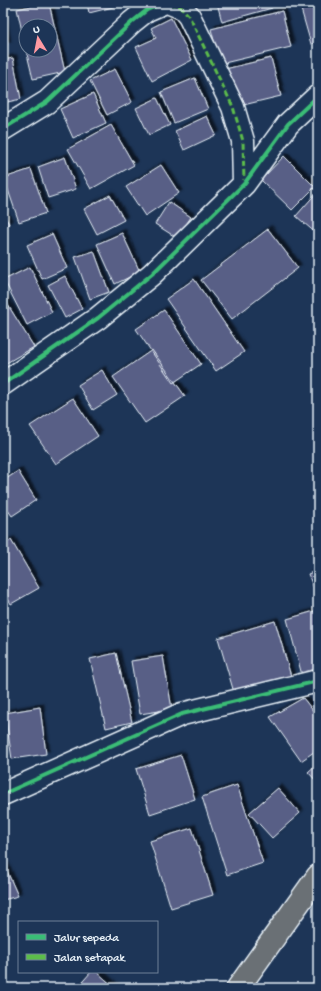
<svg xmlns="http://www.w3.org/2000/svg" width="321" height="991" font-family="'Gochi Hand',sans-serif">
  <style>
    .building { fill: #595f86; stroke: #e8f1f8; filter: url(#shadow) }
    .lines { fill: none; stroke-linecap: round; stroke-linejoin: round }
    .minor-casing { stroke: #e8f1f8; stroke-width: 25 }
    .major-casing { stroke: #e8f1f8; stroke-width: 25 }
    .minor { stroke: #1d3557; stroke-width: 22 }
    .major { stroke: #6a7074; stroke-width: 22 }
    .quiet { stroke: #5cbc4b; stroke-width: 3; stroke-dasharray: 6 3; stroke-linecap: butt }
    .cycleway-casing { stroke: #1d3557; stroke-width: 6 }
    .cycleway { stroke: #3abd76; stroke-width: 4 }
  </style>
  <defs>
    <filter id="shadow"><feDropShadow dx="3.5" dy="-3.5" stdDeviation="1" flood-color="#0009"/></filter>
  </defs>
  <rect width="100%" height="100%" fill="#1d3557"/>
  <filter id="ink" filterUnits="userSpaceOnUse"><feTurbulence type="fractalNoise" baseFrequency=".025" numOctaves="2"/><feDisplacementMap in="SourceGraphic" scale="8" xChannelSelector="R" yChannelSelector="G"/><feConvolveMatrix kernelMatrix="1 2 1 2 8 2 1 2 1" color-interpolation-filters="sRGB"/></filter>
  <g filter="url(#ink)">
    <path class="building" d="M45,3H49L65,72L33,79L26,50H50V26H26V49L17,9Z
      M87,3H120L121,5L89,13Z
      M217,3H270L272,8L222,22Z
      M318,4V42L311,44L301,9Z
      M282,11L291,47L220,64L211,29Z
      M171,18L192,60L152,81L136,47L156,38L151,28Z
      M3,19L7,45H3Z
      M13,58L21,99L3,103V60Z
      M271,58L281,96L235,107L225,69Z
      M115,69L132,102L107,115L90,81Z
      M195,78L208,109L174,123L161,92Z
      M93,94L106,123L73,138L60,109Z
      M157,98L170,125L149,135L136,108Z
      M207,116L216,135L184,150L175,131Z
      M111,125L134,165L91,189L68,149Z
      M284,156L315,187L292,210L261,180Z
      M65,157L76,189L48,198L38,167Z
      M161,165L179,193L145,216L126,187Z
      M31,169L46,213L19,222L4,178Z
      M318,191V235L296,216Z
      M110,195L124,220L97,234L84,209Z
      M169,202L191,217L177,238L155,224Z
      M3,213L9,224L3,227Z
      M268,229L298,268L232,319L201,280Z
      M122,233L140,272L115,284L97,244Z
      M52,234L67,268L42,279L27,245Z
      M94,251L109,292L90,299L75,257Z
      M30,267L52,312L27,325L4,280Z
      M65,276L82,309L65,318L48,285Z
      M194,279L244,352L216,371L166,299Z
      M3,297L34,347L3,365Z
      M164,310L201,364L173,383L136,329Z
      M152,350L185,396L145,423L113,377Z
      M102,370L117,395L93,410L78,385Z
      M73,398L98,436L56,464L30,426Z
      M18,471L36,500L12,516L3,503V481Z
      M11,540L39,588L11,604L3,589V544Z
      M318,570V598L308,574Z
      M318,610V675L303,679L287,619Z
      M275,621L292,680L235,696L218,638Z
      M116,653L132,722L106,728L90,659Z
      M163,656L172,709L140,714L131,661Z
      M303,698L318,717V749L301,761L270,717Z
      M40,707L46,754L12,759L5,713Z
      M181,755L195,799L150,814L136,769Z
      M318,763V783L308,772Z
      M237,785L263,863L227,875L202,797Z
      M278,788L300,813L272,838L249,813Z
      M192,828L213,895L171,908L150,841Z
      M3,862L18,896L3,900Z
      M91,972H97L115,988H77Z"/>
    <g class="lines">
      <g class="minor-casing">
        <path id="minor" d="M170,3L182,8L189,16L233,107L243,141L244,184
          M3,129L47,102L132,22L147,10L163,3
          M3,384L98,318L152,274L244,184L288,124L318,96
          M3,794L182,714L318,681"/>
      </g>
      <g class="major-casing">
        <path id="major" d="M238,988L318,876"/>
      </g>
      <use href="#minor" class="minor"/>
      <use href="#major" class="major"/>
      <path class="quiet" d="M170,3L182,8L189,16L233,107L243,141L244,182"/>
      <g class="cycleway-casing">
        <path id="cycleway" d="M3,129L47,102L132,22L147,10L163,3
          M3,384L98,318L152,274L244,184L288,124L318,96
          M3,794L182,714L318,681"/>
      </g>
      <use href="#cycleway" class="cycleway"/>
    </g>
  </g>
  <rect width="321" height="991" fill="none" stroke="#1d3557" stroke-width="16"/>
  <rect x="8" y="8" width="305" height="975" fill="none" stroke="#e8f1f8" stroke-width="1.5" filter="url(#ink)"/>
  <rect x="18" y="921" width="140" height="52" fill="#1d3557" stroke="#6e8097"/>
  <rect x="26" y="934" width="20" height="6" fill="#3abd76" stroke="#6e8097"/>
  <text x="54" y="941" font-size="12" fill="#e8f1f8">Jalur sepeda</text>
  <rect x="26" y="954" width="20" height="6" fill="#5cbc4b" stroke="#6e8097"/>
  <text x="54" y="961" font-size="12" fill="#e8f1f8">Jalan setapak</text>
  <g transform="translate(38 38) rotate(350)"><circle r="19" fill="#1d3557" stroke="#6e8097"/>
  <path d="M0-3L7 15L0 10L-7 15Z" fill="#ff9aa2"/>
  <text y="-6" font-size="11" font-weight="bold" text-anchor="middle" fill="#e8f1f8">U</text>
  </g>
</svg>
